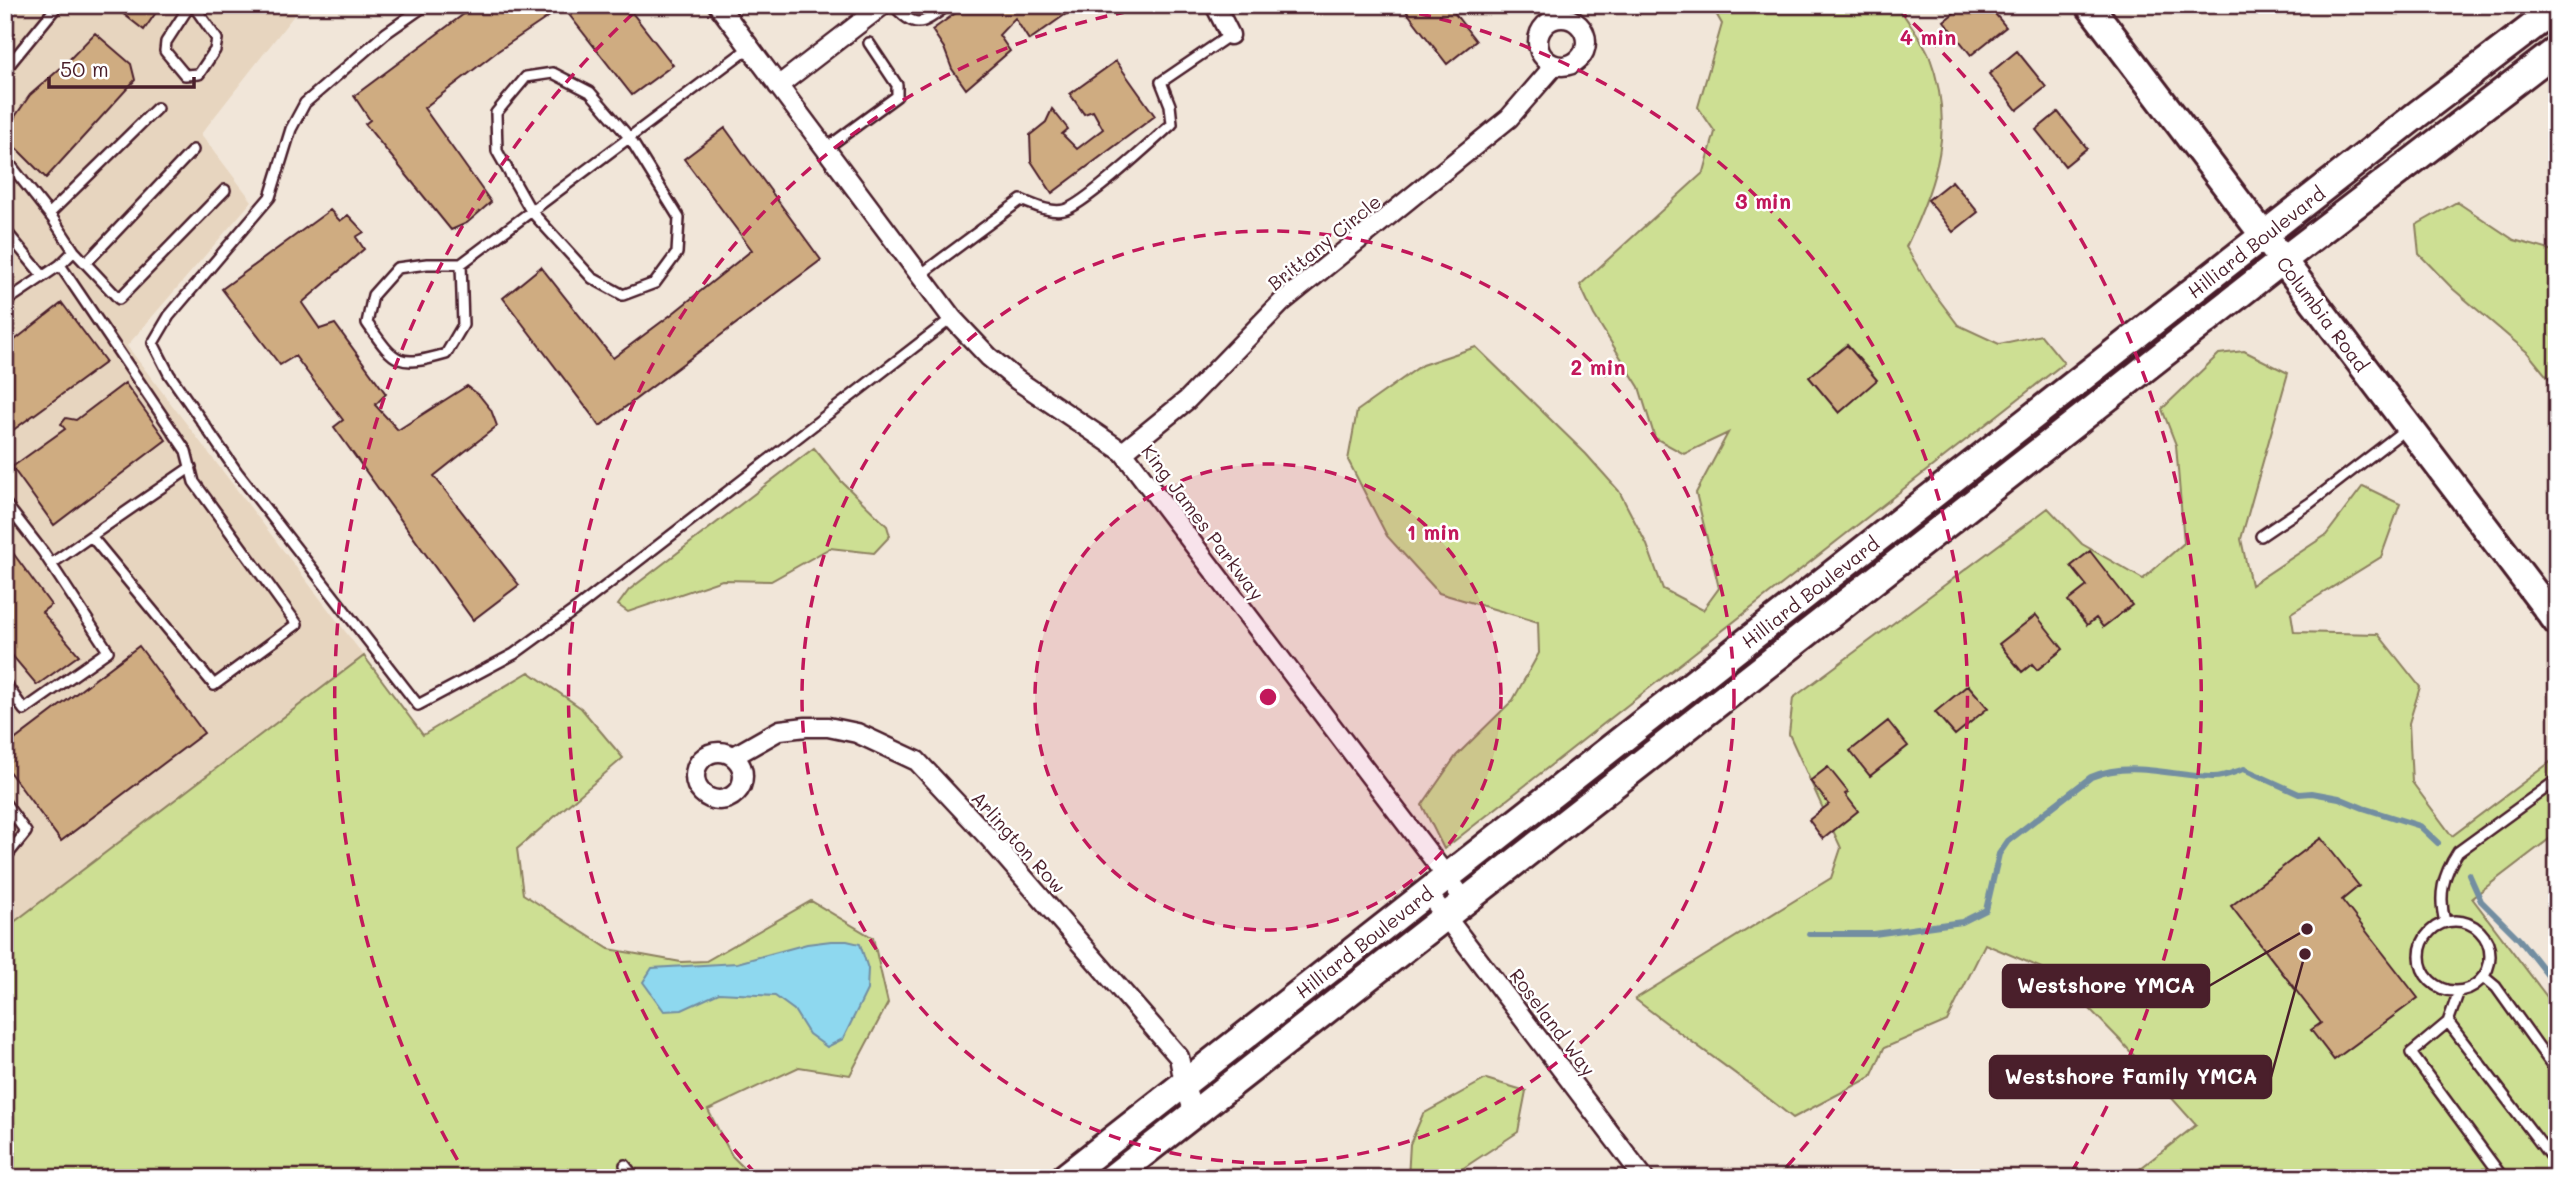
<svg xmlns="http://www.w3.org/2000/svg" width="2562" height="1183" font-family="Mali,sans-serif">
  <style>
    .built { fill: #e7d5bf }
    .green { fill: #cddf93; stroke: #8c7f5f; stroke-width: 2 }
    .water { fill: #8ed8ef; stroke: #738ea1; stroke-width: 2 }
    .lines { fill: none; stroke-linecap: round; stroke-linejoin: round }
    .stream { stroke: #738ea1; stroke-width: 6 }
    .building { fill: #cfac81; stroke: #4a1f2b; stroke-width: 2 }
    .lane-casing { stroke: #4a1f2b; stroke-width: 14 }
    .street-casing { stroke: #4a1f2b; stroke-width: 23 }
    .secondary-casing { stroke: #4a1f2b; stroke-width: 32 }
    .lane { stroke: #fff; stroke-width: 9 }
    .street { stroke: #fff; stroke-width: 18 }
    .secondary { stroke: #fff; stroke-width: 26 }
    .ring { fill: none; stroke: #c2185b; stroke-width: 3.5; stroke-dasharray: 12 9 }
    .labels { text-anchor: middle; dominant-baseline: central; stroke-width: 5; stroke-linejoin: round; paint-order: stroke }
    .street-label { font-size: 19px; fill: #4a1f2b; stroke: #fff }
    .centre { fill: #c2185b; stroke: #fff; stroke-width: 3.5 }
    .ring-label { font-size: 21px; text-anchor: middle; font-weight: bold; fill: #c2185b; stroke: #fff; stroke-width: 5; stroke-linejoin: round; paint-order: stroke }
    .leader { fill: none; stroke: #4a1f2b; stroke-width: 2.5 }
    .callout-dot { fill: #4a1f2b; stroke: #fff; stroke-width: 2.5 }
    .callout { fill: #4a1f2b; stroke: #4a1f2b; stroke-width: 2.5 }
    .callout-label { font-size: 21px; text-anchor: middle; font-weight: bold; fill: #fff }
  </style>
  <rect width="100%" height="100%" fill="#f1e6d9"/>
  <filter id="ink" filterUnits="userSpaceOnUse"><feTurbulence type="fractalNoise" baseFrequency=".0143" numOctaves="2"/><feDisplacementMap in="SourceGraphic" scale="14" xChannelSelector="R" yChannelSelector="G"/><feConvolveMatrix kernelMatrix="1 2 1 2 8 2 1 2 1" color-interpolation-filters="sRGB"/></filter>
  <g filter="url(#ink)">
    <path class="built" d="M6,5H302L201,134L252,201L127,346L364,656L5,929Z"/>
    <path class="green" d="M1711,5H1897C1907,21 1922,38 1929,55C1956,126 1937,182 1906,247L1931,289L1958,325L1999,344L2041,335L2064,363L1444,849L1422,805L1456,756L1513,700L1539,653L1538,622L1439,593L1387,536L1348,460L1357,411L1422,365L1476,347L1586,454L1619,491L1647,545L1663,589L1703,610L1719,588L1696,493L1728,433L1684,454L1655,438L1639,387L1594,315L1580,285L1704,172L1715,132L1698,107L1722,24Z
      M2457,202L2514,240L2557,252V389L2527,352L2453,289L2419,254L2416,225Z
      M2244,351L2288,373L2241,539L2251,585L2326,535L2363,486L2400,504L2381,557L2291,613L2294,632L2378,634L2420,687L2409,723L2412,782L2452,836L2557,757V833L2472,898L2557,1010V1178H2128L2196,1125L2120,1040L2056,974L1985,944L1947,1021L1884,1048L1871,1077L1793,1118C1742,1076 1687,1040 1635,999L1831,878L1841,848L1789,734L1793,698L2048,508L2082,544L2143,579L2184,543L2176,445L2162,409L2219,354Z
      M2118,363L2126,372L1863,576L1857,572V567Z
      M814,448L841,481L887,526L890,536L874,553L830,548L771,581L722,580L628,612L618,605L629,590Z
      M1834,588L1838,592L1482,874L1479,872L1477,868Z
      M364,656L423,735L529,672L581,708L623,758L517,849L523,894L609,949L681,962L706,961L811,901L873,938L888,1003L850,1075L799,1067L708,1110L732,1156L754,1178H19L5,1157V929Z
      M1412,919L1419,924L1212,1083L1209,1079Z
      M1486,1079L1526,1091L1518,1132L1459,1171L1463,1178H1408L1410,1144L1423,1114Z
      M1161,1117L1165,1121L1162,1128L1098,1178H1079Z"/>
    <path class="water" d="M831,941H847L860,944L868,969L867,990L843,1039L827,1047L809,1034L794,1010L775,996L719,993L682,1010L664,1011L643,982L652,968L737,963L807,944Z"/>
    <g class="lines">
      <path class="stream" d="M2469,874L2481,901L2519,939L2557,987
        M1809,934H1874L1962,922L1986,910L1999,854L2008,841L2091,777C2131,760 2171,776 2212,777C2222,778 2234,772 2244,769L2299,794L2312,793L2339,798L2363,808L2420,826L2438,843"/>
    </g>
    <path class="building" d="M112,5H161L144,30Z
      M476,5H626L673,65L632,95L563,7L498,51L424,108L491,202L467,223L451,230L365,124L370,120L354,96Z
      M967,5H1075L1076,7L1029,40L1015,18L999,35L1010,51L966,89L952,69L944,48L932,30Z
      M1414,5H1448L1476,41L1447,64L1406,11Z
      M1964,5H1988L2006,27L1971,55L1944,21Z
      M95,33L131,64L135,80L46,178L5,137V131L30,95L63,66Z
      M2017,51L2046,87L2017,110L1989,74Z
      M1116,61L1155,116L1052,193L1031,161L1030,135L1046,122L1052,109L1068,129L1062,134L1077,149L1103,129L1093,111L1084,114L1070,94Z
      M2058,112L2087,148L2065,166L2036,130Z
      M725,128L821,260L600,426L503,298L541,267L613,358L672,314L752,250L684,159Z
      M1952,181L1978,212L1953,232L1928,200Z
      M330,210L340,221L348,215L364,232L356,237L364,249L302,303L320,329L335,324L386,394L375,405L398,430L467,386L479,395L491,410L497,426L434,476L519,585L473,620L334,427L343,420L295,356L280,365L222,289Z
      M62,303L106,362L5,436V335L7,334L11,343Z
      M1847,345L1877,380L1839,413L1809,377Z
      M125,383L166,440L54,525L12,467L65,429L61,424L66,418L76,420Z
      M5,542L51,605L42,612L79,655L37,685L5,647Z
      M2090,551L2132,605L2103,627L2096,618L2087,625L2068,601L2087,586L2071,566Z
      M2036,615L2063,649L2037,670L2032,664L2022,672L1999,644Z
      M139,646L204,733L61,841L5,766V731L13,741Z
      M1968,685L1988,708L1955,735L1935,712Z
      M1888,721L1908,746L1870,776L1850,751Z
      M1828,767L1848,792L1845,794L1858,811L1823,839L1809,820L1829,804L1810,781Z
      M2321,838L2359,886L2342,900L2418,998L2334,1060L2311,1030L2321,1023L2231,906Z"/>
    <g class="lines">
      <g class="lane-casing">
        <path id="lane" d="M190,5L166,42L165,51L185,75L199,74L215,50L217,39L193,5
          M426,5L386,33L305,103L291,129L270,197L169,316L153,343L169,374L237,472L418,705L514,654L576,609L952,318
          M893,5C917,31 922,24 948,5
          M5,70L58,5
          M553,73L590,92L629,137L679,218L677,253L655,283L623,295L592,278L531,211L497,151L496,113L526,77Z
          M825,149L897,96V85L869,43
          M5,158L53,219L74,251L60,265L5,302
          M49,214L157,108
          M5,230L43,276
          M74,251L119,299L225,190
          M86,263L193,150
          M461,264L463,325L446,354C397,368 395,363 367,323L373,295L397,268L427,264H461L750,47
          M920,275L1021,200C1034,205 1050,213 1064,210C1083,206 1153,141 1172,124L1170,105L1161,82L1230,35
          M5,503L43,552L108,651L24,710L5,683
          M91,536L191,467
          M2261,536L2310,503L2407,428
          M51,564L91,536L214,685L297,624L194,482L186,451L60,265
          M5,803L26,832L5,858
          M2420 956a35 35 0 1 1 70 0a35 35 0 1 1-70 0Z
          M2445,922C2438,895 2443,875 2458,852L2557,780
          M2484,977L2496,987L2557,1072
          M2459,991L2448,1022L2411,1053L2503,1178
          M2448,1022L2557,1165
          M625,1165L635,1178"/>
      </g>
      <g class="street-casing">
        <path id="street" d="M718,5L952,318L989,357L1017,380L1123,452L1466,902
          M1215,5L1230,35
          M1538 42a24 24 0 1 1 48 0a24 24 0 1 1-48 0Z
          M778,86L883,5
          M1123,452L1187,400L1282,302L1509,118L1554,66
          M695 776a24 24 0 1 1 48 0a24 24 0 1 1-48 0Z
          M734,756L780,730L806,727H828L857,733L917,761L990,839L1179,1057L1184,1083L1194,1113
          M1427,892L1644,1178"/>
      </g>
      <g class="secondary-casing">
        <path id="secondary" d="M2089,5L2557,622
          M1064,1178L2419,113L2557,8
          M1112,1178L2282,261L2557,50"/>
      </g>
      <use href="#lane" class="lane"/>
      <use href="#street" class="street"/>
      <use href="#secondary" class="secondary"/>
    </g>
  </g>
  <circle cx="1268" cy="697" r="233" fill="#c2185b" fill-opacity=".12"/>
  <g class="ring">
    <circle cx="1268" cy="697" r="233"/>
    <circle cx="1268" cy="697" r="466"/>
    <path d="M756 1174A700 700 0 0 1 1158 6M1378 6A700 700 0 0 1 1780 1174"/>
    <path d="M468 1178A933 933 0 0 1 638 9M1898 9A933 933 0 0 1 2068 1178"/>
  </g>
  <g class="labels">
    <g class="street-label">
      <text transform="translate(1324 242) rotate(-39)">Brittany Circle</text>
      <text transform="translate(2256 242) rotate(-38)">Hilliard Boulevard</text>
      <text transform="translate(2323 314) rotate(53)">Columbia Road</text>
      <text transform="translate(1203 522) rotate(53)">King James Parkway</text>
      <text transform="translate(1810 592) rotate(-38)">Hilliard Boulevard</text>
      <text transform="translate(1019 842) rotate(48)">Arlington Row</text>
      <text transform="translate(1364 942) rotate(-38)">Hilliard Boulevard</text>
      <text transform="translate(1553 1022) rotate(53)">Roseland Way</text>
    </g>
  </g>
  <circle cx="1268" cy="697" r="10" class="centre"/>
  <g class="ring-label">
    <text x="1928" y="45">4 min</text>
    <text x="1763" y="209">3 min</text>
    <text x="1598" y="375">2 min</text>
    <text x="1433" y="540">1 min</text>
  </g>
  <path class="leader" d="M2307 929L2209 986M2305 954L2271 1077"/>
  <g class="callout-dot">
    <circle cx="2307" cy="929" r="7"/>
    <circle cx="2305" cy="954" r="7"/>
  </g>
  <g class="callout">
    <rect x="2003" y="965" width="206" height="42" rx="7"/>
    <rect x="1990" y="1056" width="281" height="42" rx="7"/>
  </g>
  <g class="callout-label">
    <text x="2106" y="993">Westshore YMCA</text>
    <text x="2131" y="1084">Westshore Family YMCA</text>
  </g>
  <rect width="2562" height="1183" fill="none" stroke="#fff" stroke-width="28"/>
  <rect x="14" y="14" width="2534" height="1155" fill="none" stroke="#4a1f2b" stroke-width="2.5" filter="url(#ink)"/>
  <path d="M49 77v10h145v-10" fill="none" stroke="#4a1f2b" stroke-width="3.5"/>
  <text x="60" y="77" font-size="21" fill="#4a1f2b" stroke="#ffffff" stroke-width="5" paint-order="stroke">50 m</text>
</svg>
